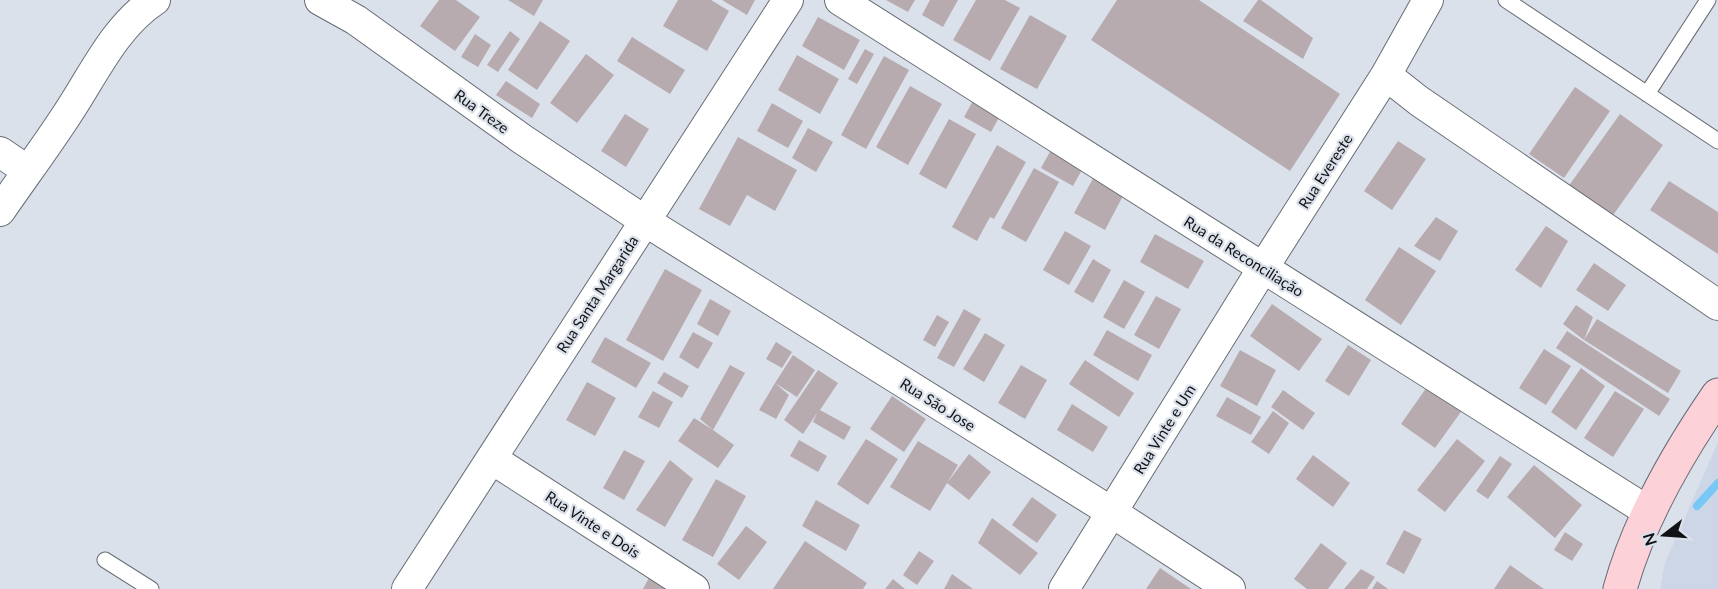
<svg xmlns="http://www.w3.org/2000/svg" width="1718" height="589" font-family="Lato,sans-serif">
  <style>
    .built { fill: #cdd6e6 }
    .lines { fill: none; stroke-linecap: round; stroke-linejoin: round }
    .stream { stroke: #78c8f5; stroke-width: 8 }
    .building { fill: #b7abaf }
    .service-casing { stroke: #676c74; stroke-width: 17 }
    .minor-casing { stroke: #676c74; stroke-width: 32 }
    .secondary-casing { stroke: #676c74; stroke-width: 35 }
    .service { stroke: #fff; stroke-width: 15 }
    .minor { stroke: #fff; stroke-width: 30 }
    .secondary { stroke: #fcd1d8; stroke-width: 33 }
    .labels { text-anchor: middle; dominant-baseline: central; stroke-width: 4.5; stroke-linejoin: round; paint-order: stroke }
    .street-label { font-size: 15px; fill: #101215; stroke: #dbe1ea }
  </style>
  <rect width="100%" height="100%" fill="#dbe1ea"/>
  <path class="built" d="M1718,442V589H1660L1665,563Z"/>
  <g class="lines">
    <path class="stream" d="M1697,506L1718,483"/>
  </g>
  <path class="building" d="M439,0H456L480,17L455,51L420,26Z
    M508,0H543L534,16Z
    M678,0H711L729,11L707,51L663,26Z
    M722,0H755L747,15Z
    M886,0H915L908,12Z
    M930,0H958L943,27L922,15Z
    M976,0H1005L1020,8L990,61L953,40Z
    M1117,0H1199L1340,94L1290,171L1091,40Z
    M1258,0H1261L1313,38L1303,59L1243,21Z
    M1030,15L1067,36L1037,89L1000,69Z
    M818,17L860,40L844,70L802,46Z
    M540,21L570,41L537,90L508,70Z
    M510,31L520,39L498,72L487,65Z
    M475,34L491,45L478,67L461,57Z
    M632,37L685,70L670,94L617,61Z
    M865,49L874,54L857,84L848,79Z
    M586,54L614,75L577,123L550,103Z
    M797,55L839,79L820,114L778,90Z
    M884,56L909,70L866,149L841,135Z
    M506,81L540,104L532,118L496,95Z
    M910,86L942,104L908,165L876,147Z
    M1575,87L1610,111L1564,178L1529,154Z
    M974,99L1001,114L991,132L964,117Z
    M772,103L803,121L788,148L757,131Z
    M625,114L649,129L626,167L601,151Z
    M1620,114L1663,145L1606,225L1563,194Z
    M949,119L976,134L946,189L919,174Z
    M808,128L833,142L816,172L792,158Z
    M738,137L797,170L775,211L747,195L730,226L699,209Z
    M1398,141L1426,159L1392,210L1364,191Z
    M997,145L1026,162L994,219L990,217L977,241L952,227Z
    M1052,148L1084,166L1073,186L1041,168Z
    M1034,168L1059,182L1026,242L1001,228Z
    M1095,175L1125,192L1105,230L1074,213Z
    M1669,181L1718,212V254L1650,210Z
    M1436,217L1458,231L1440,261L1414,246Z
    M1546,226L1568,241L1541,288L1515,270Z
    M1065,231L1091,246L1069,285L1043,270Z
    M1155,234L1204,261L1188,289L1140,262Z
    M1399,247L1436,271L1401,325L1365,300Z
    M1093,259L1111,270L1093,303L1074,292Z
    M1594,263L1626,285L1608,311L1576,290Z
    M665,269L702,290L663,361L626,340Z
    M1124,280L1145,292L1124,329L1103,317Z
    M1156,296L1181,309L1159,349L1134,335Z
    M710,299L731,311L718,336L697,324Z
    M1272,304L1322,339L1299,371L1250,336Z
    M1576,305L1593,317L1584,340L1563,324Z
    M964,309L981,319L954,367L937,358Z
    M937,315L949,322L935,347L923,340Z
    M1597,319L1681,371L1668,393L1584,340Z
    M1107,330L1152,355L1138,381L1093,355Z
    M1567,331L1670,399L1659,416L1556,348Z
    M693,332L713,343L698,369L679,357Z
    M985,333L1005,345L984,382L963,369Z
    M605,337L651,363L636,388L591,362Z
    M776,342L792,352L782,368L766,359Z
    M1348,345L1371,360L1349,396L1325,381Z
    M1544,349L1571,366L1546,405L1519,388Z
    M1240,350L1276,370L1257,406L1220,386Z
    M793,355L815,370L797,397L775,383Z
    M1085,360L1134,393L1119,417L1069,384Z
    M730,365L745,373L713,430L734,445L718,468L678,441L694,418L713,430L700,419Z
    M1021,365L1047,380L1025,419L998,403Z
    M1581,368L1605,386L1576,430L1551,412Z
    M818,370L838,383L820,410L851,427L844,440L813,422L817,413L803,434L784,420Z
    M664,372L689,386L682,398L657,383Z
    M587,382L616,398L595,436L566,420Z
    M775,383L789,395L776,419L759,410Z
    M1429,384L1463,409L1435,448L1401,424Z
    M1283,390L1315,413L1303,430L1271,407Z
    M653,391L673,402L659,428L638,417Z
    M1615,391L1644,409L1613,457L1584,438Z
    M892,396L926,419L904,452L870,429Z
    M1227,397L1261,417L1251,435L1216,416Z
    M1072,404L1108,427L1093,452L1057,430Z
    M1273,411L1289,423L1269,454L1251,442Z
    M866,439L898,459L868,505L837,484Z
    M1457,439L1485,461L1445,512L1417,490Z
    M799,440L827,456L818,472L790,456Z
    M918,441L958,465L930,511L890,487Z
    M624,450L645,461L624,500L603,488Z
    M969,454L991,472L969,500L947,483Z
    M1313,455L1350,483L1333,507L1296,479Z
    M1500,456L1512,464L1488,499L1476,491Z
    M670,460L693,479L665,527L636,510Z
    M1534,465L1582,505L1555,538L1507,497Z
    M716,479L746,496L713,557L682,540Z
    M1032,497L1057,515L1037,543L1012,525Z
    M816,500L860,525L846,551L802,526Z
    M992,518L1038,553L1020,575L978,543Z
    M746,526L767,542L739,580L717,564Z
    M1404,530L1422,539L1404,574L1386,564Z
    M1565,532L1583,544L1572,561L1554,550Z
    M805,541L867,583L863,589H773Z
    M1321,543L1347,563L1328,589H1307L1294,579Z
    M919,551L934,561L917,585L903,575Z
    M1510,565L1544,589H1494Z
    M1160,568L1191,589H1146Z
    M1361,569L1375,577L1367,589H1344Z
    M952,574L973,589H944Z
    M650,576L674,589H643Z
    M893,579L905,589H885Z
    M1377,581L1388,589H1372Z"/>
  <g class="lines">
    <g class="service-casing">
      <path id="service" d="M1506,0L1718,141
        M1647,94L1708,0
        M105,560L151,589"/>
    </g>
    <g class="minor-casing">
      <path id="minor" d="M320,0L356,20L522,139L645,221L1113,513L1230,589
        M840,0L1649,512
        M1386,75L1419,101L1718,305
        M0,152L28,171
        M0,211C22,179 45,148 66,116C93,76 114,27 155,0
        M492,459L694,589
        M407,589L788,0
        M1064,589L1263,268L1386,75L1428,0"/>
    </g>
    <g class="secondary-casing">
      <path id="secondary" d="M1620,589C1639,520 1678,453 1718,395"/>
    </g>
    <use href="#service" class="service"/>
    <use href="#minor" class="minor"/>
    <use href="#secondary" class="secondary"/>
  </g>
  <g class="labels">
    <g class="street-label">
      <text transform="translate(482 111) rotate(36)">Rua Treze</text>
      <text transform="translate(1325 171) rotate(-57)">Rua Evereste</text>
      <text transform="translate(1244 256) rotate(32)">Rua da Reconciliação</text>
      <text transform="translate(597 294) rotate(-57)">Rua Santa Margarida</text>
      <text transform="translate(938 404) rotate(32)">Rua São Jose</text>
      <text transform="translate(1164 429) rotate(-58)">Rua Vinte e Um</text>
      <text transform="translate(593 524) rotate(33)">Rua Vinte e Dois</text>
    </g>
  </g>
  <g transform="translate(1664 535) rotate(253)" stroke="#dbe1ea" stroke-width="4.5" paint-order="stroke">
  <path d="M0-4.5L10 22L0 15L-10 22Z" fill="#101215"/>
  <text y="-9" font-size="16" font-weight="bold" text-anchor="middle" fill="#101215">N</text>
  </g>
</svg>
